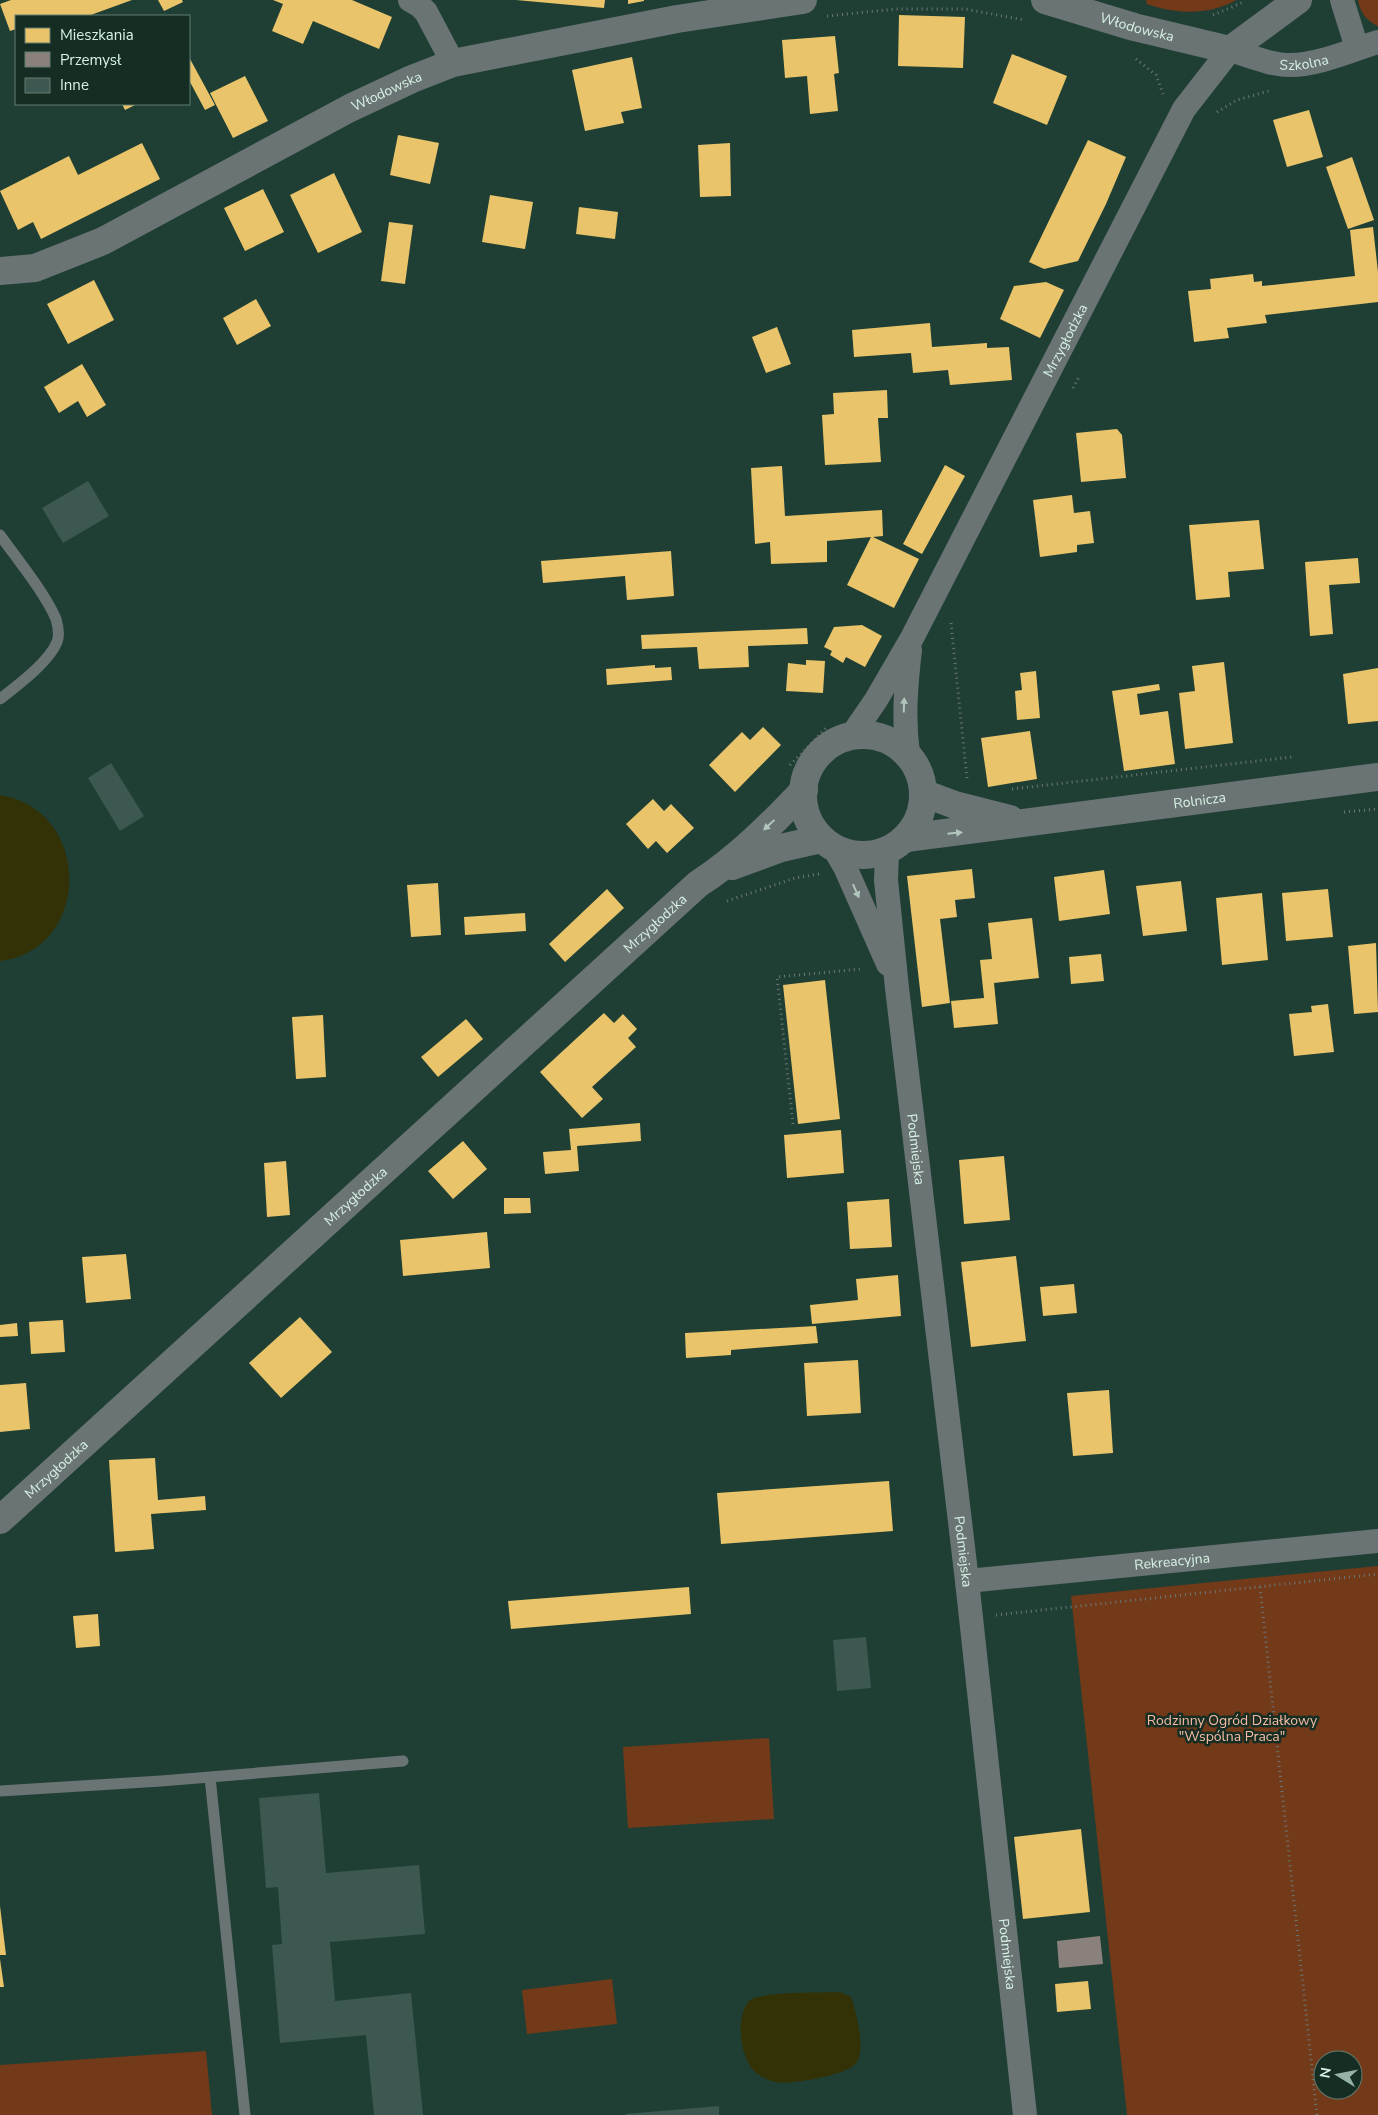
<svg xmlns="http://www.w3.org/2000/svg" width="1378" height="2115" font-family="'Nunito Sans',sans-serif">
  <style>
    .green { fill: #723a19; fill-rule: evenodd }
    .water { fill: #333207 }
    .homes { fill: #e9c46a }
    .industry { fill: #8a817c }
    .building { fill: #3c5851 }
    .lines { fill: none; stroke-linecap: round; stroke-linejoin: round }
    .path { stroke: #6d7777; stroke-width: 3; stroke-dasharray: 1 4; stroke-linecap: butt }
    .service { stroke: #6b7475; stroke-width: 11 }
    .minor { stroke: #6b7475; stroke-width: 24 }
    .tertiary { stroke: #6b7475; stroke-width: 28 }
    .oneway { fill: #b1c6bd }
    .labels { text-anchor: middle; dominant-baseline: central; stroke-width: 5; stroke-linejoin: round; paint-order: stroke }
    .street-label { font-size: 14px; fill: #d6f2e4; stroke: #162d23 }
    .park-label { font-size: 14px; fill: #f5bca3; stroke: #162d23 }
  </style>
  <rect width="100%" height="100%" fill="#1f3f34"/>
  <path class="green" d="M1146,0H1236C1209,16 1175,14 1147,4Z
    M1358,0H1378V26C1367,21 1360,13 1358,0Z
    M1378,1566V2115H1127L1071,1596ZM1323,2060H1353V2090H1323Z
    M769,1738L774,1819L628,1828L623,1747Z
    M612,1979L617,2024L527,2034L522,1990Z
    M206,2051L212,2115H0V2065Z"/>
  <path class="water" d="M0,795C93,810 92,950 0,961Z
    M840,1992L851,1997C856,2011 865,2047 858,2060C856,2063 853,2067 850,2068C836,2076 791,2085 776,2082C770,2081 763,2078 758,2074C748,2068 742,2049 741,2037C740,2026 741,2010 749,2001C759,1991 824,1993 840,1992Z"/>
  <path class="homes" d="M11,0H132L88,16H16V29L10,31L0,4Z
    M158,0H182L183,2L164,11Z
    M273,0H352L392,17L379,49L313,21L303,44L272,31L283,4Z
    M516,0H605L604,8Z
    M628,0H644V1L628,4Z
    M899,15L965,17L963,68L898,66Z
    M835,36L839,73L834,74L838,111L810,114L807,76L785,78L782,40Z
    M1012,54L1067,76L1047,125L993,103Z
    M189,57L215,105L205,110L190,82H189Z
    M632,57L642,108L621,112L624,123L585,131L572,70Z
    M245,76L268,121L233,138L210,93Z
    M122,104H137L125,110Z
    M1309,110L1323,157L1287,167L1273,120Z
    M398,135L439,143L430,184L390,175Z
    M1088,140L1126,157L1106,204L1078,261L1044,269L1029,262Z
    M142,143L160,179L41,239L33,222L18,230L0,191L69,156L78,175Z
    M730,143L731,196L700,197L698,145Z
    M1352,157L1374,220L1348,229L1326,167Z
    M334,173L362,232L318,253L290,195Z
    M263,189L284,232L245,251L224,208Z
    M490,195L533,202L525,249L482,242Z
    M579,207L618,212L615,239L576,234Z
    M389,222L413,225L405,284L381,281Z
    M1373,227L1378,272V302L1265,315L1267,323L1227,328L1229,338L1194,342L1188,291L1211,289L1210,279L1253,274L1254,282L1262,281V286L1355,276L1350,230Z
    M94,280L114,320L68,344L47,304Z
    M1046,282L1064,290L1040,338L1000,319L1014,286Z
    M256,299L271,326L237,345L223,318Z
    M930,323L932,347L987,343V348L1009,347L1012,380L950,385L948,370L913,373L911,353L854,357L852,330Z
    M777,327L791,364L766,373L752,337Z
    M82,364L106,405L87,417L78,401L59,413L44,387Z
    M887,390L888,418H878L881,462L825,465L822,415L834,414L833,393Z
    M1117,429L1122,435L1126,478L1081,482L1076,433Z
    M945,465L965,476L922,554L903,544Z
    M782,466L785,516L882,510L883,536L873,537L919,559L894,608L847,585L871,537L827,541V562L771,564L770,542L755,544L751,468Z
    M1072,495L1074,513L1090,511L1094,543L1077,545V552L1040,557L1033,500Z
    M1259,520L1264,569L1228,572L1230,597L1196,600L1189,525Z
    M671,551L674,596L627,600L625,576L543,583L541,561Z
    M1358,558L1360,583L1329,585L1333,634L1310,636L1305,562Z
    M862,625L882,636L865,667L846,657L843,663L830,655L832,651L824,647L834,627Z
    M807,628L808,644L748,646L749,667L699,669L697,647L642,649L641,635Z
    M806,660L825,661L823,693L786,691L788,663L806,665Z
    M1224,662L1233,743L1185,749L1179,693L1195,691L1192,666Z
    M655,665V668L671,667L672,680L607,685L606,669Z
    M1378,668V721L1348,724L1343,674Z
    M1036,671L1040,718L1017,720L1015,691L1022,690L1020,673Z
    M1159,684L1160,690L1137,694L1140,715L1168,711L1175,764L1124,771L1112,691Z
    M763,727L781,745L735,792L709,765L742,732L750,740Z
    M1030,731L1037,779L988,787L981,738Z
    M653,799L664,811L671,804L694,828L667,853L656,841L648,849L626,824Z
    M972,869L975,898L955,900L957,917L940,919L950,1003L922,1007L907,876Z
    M1104,870L1110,914L1059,921L1054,877Z
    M1181,881L1187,931L1143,936L1136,886Z
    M438,883L441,935L411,937L407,885Z
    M607,889L624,908L565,962L549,944Z
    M1328,889L1333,937L1286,941L1282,893Z
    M1262,893L1268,960L1222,965L1216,898Z
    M525,913L526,931L465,935L464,917Z
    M1032,918L1039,978L994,983L998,1024L954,1028L951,1001L984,998L980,960L992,959L988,923Z
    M1376,943L1378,1012L1354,1014L1348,946Z
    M1101,954L1104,981L1071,984L1069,957Z
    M825,980L840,1119L798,1124L783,985Z
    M1328,1004L1334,1052L1294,1056L1289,1014L1312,1012L1311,1006Z
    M604,1013L614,1023L623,1014L637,1029L628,1038L636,1047L592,1087L603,1099L582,1118L540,1072Z
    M323,1015L326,1077L296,1079L292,1017Z
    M466,1019L483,1039L438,1077L421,1057Z
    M640,1123L641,1141L577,1146L579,1171L545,1174L543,1152L571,1150L569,1129Z
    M841,1130L844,1173L787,1178L784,1135Z
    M463,1141L487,1169L453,1199L428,1171Z
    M1004,1156L1010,1220L964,1224L959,1160Z
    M286,1161L290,1215L267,1217L264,1163Z
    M504,1198H530L531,1213L504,1214Z
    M889,1199L892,1247L850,1249L847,1202Z
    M487,1232L490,1268L403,1276L400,1240Z
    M126,1254L131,1299L86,1303L82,1257Z
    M1016,1256L1026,1341L971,1347L961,1262Z
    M898,1275L901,1316L812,1324L810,1305L858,1300L856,1279Z
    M1074,1284L1077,1313L1043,1316L1040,1287Z
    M300,1317L332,1352L281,1398L249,1363Z
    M63,1320L65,1352L31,1354L29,1322Z
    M17,1323L18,1336L0,1337V1325Z
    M816,1326L818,1343L731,1350V1355L686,1358L685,1333Z
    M858,1360L861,1413L807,1416L804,1363Z
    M26,1383L30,1429L0,1432V1385Z
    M1109,1390L1113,1453L1073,1456L1067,1393Z
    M155,1458L158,1500L205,1496L206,1510L151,1514L154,1549L115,1552L109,1460Z
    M889,1481L893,1531L721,1544L717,1493Z
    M689,1587L691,1614L511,1629L508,1601Z
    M98,1614L100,1646L76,1648L73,1616Z
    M1081,1829L1090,1912L1023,1919L1014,1837Z
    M0,1906L6,1955H0Z
    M0,1959L4,1987H0Z
    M1088,1981L1091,2009L1057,2012L1055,1984Z"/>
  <path class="industry" d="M1100,1936L1103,1964L1059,1968L1057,1941Z"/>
  <path class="building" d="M88,481L109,516L63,543L42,508Z
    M111,763L144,816L120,831L88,778Z
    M866,1637L871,1688L837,1691L833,1640Z
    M319,1793L326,1873L419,1865L425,1934L330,1942L335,2001L411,1993L423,2115H374L366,2035L280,2043L272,1945L282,1944L278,1887L266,1888L259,1798Z
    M719,2106V2115H626V2114Z"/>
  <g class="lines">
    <path class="path" d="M1213,15L1244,2
      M827,16L896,9H965L1024,20
      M1136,59L1156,75L1163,94
      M1217,112L1237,100L1269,91
      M1073,388L1080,375
      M951,623L967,779
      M790,765L826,728
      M1012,789L1292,757
      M1344,812L1378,809
      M727,901L795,878L819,874
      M793,1124L777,977L861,969
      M1260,1587L1317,2115
      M996,1615L1378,1574"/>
    <path class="service" d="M0,535C17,559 45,593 56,619C58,626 60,635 57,642C49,662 18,685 0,699
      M210,1777L245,2115
      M0,1791L161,1781L403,1761"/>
    <g class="minor">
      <path d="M410,0L420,6L426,12L453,63"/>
      <path d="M1342,0L1357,48"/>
      <path id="s1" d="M852,735L876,700L912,638L1184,109L1230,50C1250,56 1270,65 1291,65C1318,65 1352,50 1378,42"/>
      <path d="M908,754C903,718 906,685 910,650"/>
      <path d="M834,848L845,867L888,964"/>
      <path id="s2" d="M887,850L886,880L897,988L967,1581L1025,2115"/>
      <path id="s3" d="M967,1581L1378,1541"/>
    </g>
    <g class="tertiary">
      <path id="s4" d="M1045,0L1134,27L1230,50L1298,0"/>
      <path id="s5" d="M0,271L35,268L103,241L350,108L412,79L453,63L677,19L803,0"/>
      <circle cx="863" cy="795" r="60"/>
      <path d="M923,793L955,805L1010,819"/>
      <path id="s6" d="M906,838L1378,777"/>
      <path d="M732,866L781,848L821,839"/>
      <path id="s7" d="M0,1520L698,884C737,859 772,824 804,790"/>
    </g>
  </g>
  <defs><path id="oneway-solid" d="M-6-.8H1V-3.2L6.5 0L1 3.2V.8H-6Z" transform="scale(1.25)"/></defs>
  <g class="oneway">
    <use href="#oneway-solid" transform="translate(904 705) rotate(-88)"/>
    <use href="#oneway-solid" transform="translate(769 825) rotate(137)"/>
    <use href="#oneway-solid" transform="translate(955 833) rotate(-6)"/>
    <use href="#oneway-solid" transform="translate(856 891) rotate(66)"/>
  </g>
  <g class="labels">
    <g class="street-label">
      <text stroke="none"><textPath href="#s4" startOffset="96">Włodowska</textPath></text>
      <text stroke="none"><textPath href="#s1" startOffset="860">Szkolna</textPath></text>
      <text stroke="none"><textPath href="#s5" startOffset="429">Włodowska</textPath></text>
      <text stroke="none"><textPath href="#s1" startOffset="449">Mrzygłodzka</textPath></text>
      <text stroke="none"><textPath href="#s6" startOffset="296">Rolnicza</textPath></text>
      <text stroke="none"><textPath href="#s7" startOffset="886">Mrzygłodzka</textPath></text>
      <text stroke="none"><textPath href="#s2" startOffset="301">Podmiejska</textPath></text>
      <text stroke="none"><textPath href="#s7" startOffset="481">Mrzygłodzka</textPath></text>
      <text stroke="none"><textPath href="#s7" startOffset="76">Mrzygłodzka</textPath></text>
      <text stroke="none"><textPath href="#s2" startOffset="706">Podmiejska</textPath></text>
      <text stroke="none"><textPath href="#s3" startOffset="206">Rekreacyjna</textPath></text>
      <text stroke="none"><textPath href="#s2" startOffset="1111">Podmiejska</textPath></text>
    </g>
    <g class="park-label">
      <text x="1232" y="1720">Rodzinny Ogród Działkowy<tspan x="1232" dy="16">"Wspólna Praca"</tspan></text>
    </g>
  </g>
  <rect x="15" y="15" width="175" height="90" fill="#162d23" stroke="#637c70"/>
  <rect x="25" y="28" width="25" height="15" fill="#e9c46a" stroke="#637c70"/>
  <text x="60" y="40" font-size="15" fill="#d6f2e4">Mieszkania</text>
  <rect x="25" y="52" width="25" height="15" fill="#8a817c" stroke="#637c70"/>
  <text x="60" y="65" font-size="15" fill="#d6f2e4">Przemysł</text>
  <rect x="25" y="78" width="25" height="15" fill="#3c5851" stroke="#637c70"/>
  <text x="60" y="90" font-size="15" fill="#d6f2e4">Inne</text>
  <g transform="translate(1338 2075) rotate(280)"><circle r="24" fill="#162d23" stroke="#637c70"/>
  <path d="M0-4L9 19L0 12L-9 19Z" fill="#96b3a6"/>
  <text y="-8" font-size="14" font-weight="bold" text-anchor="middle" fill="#d6f2e4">N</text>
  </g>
</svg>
